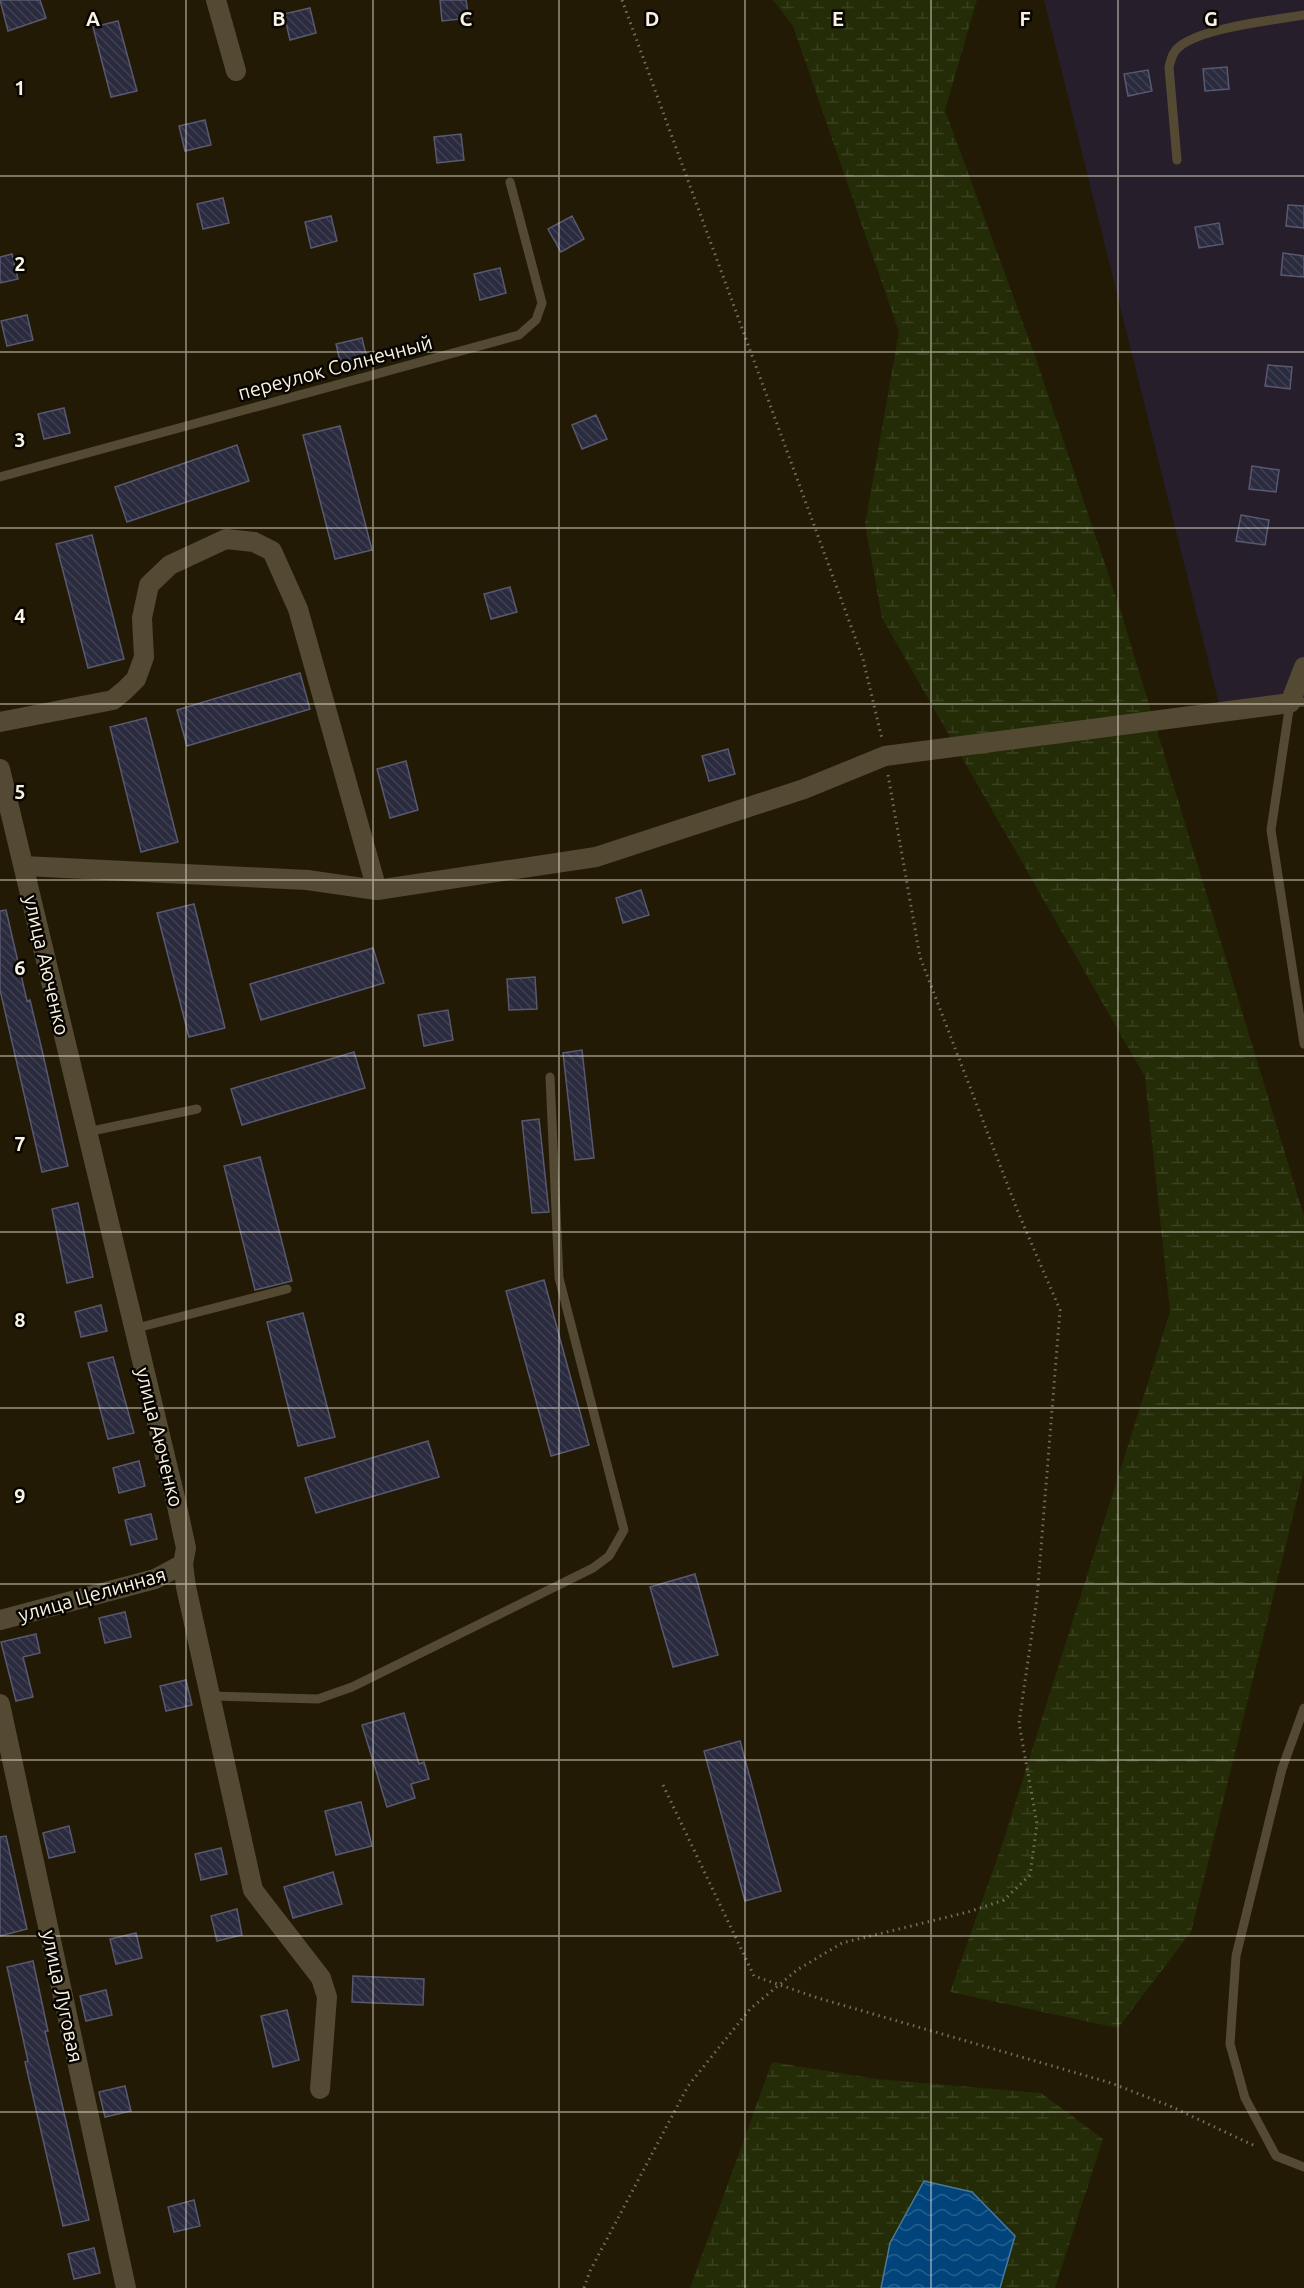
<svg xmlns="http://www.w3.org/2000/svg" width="1304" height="2288" font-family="Ubuntu,sans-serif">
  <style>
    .industrial { fill: #271e2c }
    .wetland { fill: url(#wetland-marsh) }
    .water { fill: url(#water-waves); stroke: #4a789b; stroke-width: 1.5 }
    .building { fill: url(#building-back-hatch); stroke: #585870; stroke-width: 1.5 }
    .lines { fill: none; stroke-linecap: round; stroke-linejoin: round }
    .path { stroke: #756e5b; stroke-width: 3; stroke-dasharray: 1.5 4.5; stroke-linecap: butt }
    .service { stroke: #544a33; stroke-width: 9 }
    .minor { stroke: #544a33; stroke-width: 20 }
    .grid { fill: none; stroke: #f8f3e5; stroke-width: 1.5; stroke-opacity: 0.55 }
    .labels { text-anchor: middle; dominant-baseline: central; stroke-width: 5; stroke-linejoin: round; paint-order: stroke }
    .street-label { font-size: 20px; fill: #f8f3e5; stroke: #090601 }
    .grid-label { font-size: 20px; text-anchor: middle; font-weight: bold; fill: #f8f3e5; stroke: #090601; stroke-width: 5; stroke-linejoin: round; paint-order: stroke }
  </style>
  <defs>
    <pattern id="wetland-marsh" width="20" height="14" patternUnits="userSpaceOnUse" patternTransform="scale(1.5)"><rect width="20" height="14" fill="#232b07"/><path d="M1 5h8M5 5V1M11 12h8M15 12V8" fill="none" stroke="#39401f"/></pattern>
    <pattern id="water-waves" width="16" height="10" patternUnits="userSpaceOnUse" patternTransform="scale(1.5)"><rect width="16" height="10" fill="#00447b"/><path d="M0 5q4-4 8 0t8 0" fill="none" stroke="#265f8e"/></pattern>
    <pattern id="building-back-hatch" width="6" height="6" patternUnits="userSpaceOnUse" patternTransform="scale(1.5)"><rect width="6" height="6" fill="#2b2b3f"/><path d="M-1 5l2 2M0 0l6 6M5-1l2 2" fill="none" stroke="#404051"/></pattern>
  </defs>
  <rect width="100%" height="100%" fill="#221a05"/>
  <path class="industrial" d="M1044,0H1304V698L1219,704Z"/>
  <path class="wetland" d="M773,0H977L945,110L1034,353L1121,612L1304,1216V1471L1191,1932L1118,2028L950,1992L1004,1839L1170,1312L1145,1077L882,618L865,524L899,332L793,26Z
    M772,2062L877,2079L1041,2093L1103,2139L1055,2288H690Z"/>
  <path class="water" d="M924,2181L972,2192L1015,2236L1000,2288H881L890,2243Z"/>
  <path class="building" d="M0,0H40L46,18L8,31Z
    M440,0H466L469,18L442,21Z
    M310,8L316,33L290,40L284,14Z
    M118,21L137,91L111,97L93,27Z
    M1227,67L1229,89L1205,91L1203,69Z
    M1148,70L1152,91L1128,96L1124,74Z
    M205,120L211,145L185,151L179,126Z
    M461,134L464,160L437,163L434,137Z
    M223,198L229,223L203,229L197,204Z
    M1288,205L1304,206V228L1286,226Z
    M331,216L337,241L311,248L305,222Z
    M572,216L584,239L561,252L548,229Z
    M1219,223L1223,244L1199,248L1195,227Z
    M1283,253L1304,256V277L1281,275Z
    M12,254L18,279L0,283V257Z
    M500,268L506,293L480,300L474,274Z
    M27,315L33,340L7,346L1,321Z
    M362,338L368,363L342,369L336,344Z
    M1268,365L1292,367L1290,389L1265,386Z
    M64,408L70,433L44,439L38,414Z
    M596,415L607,439L582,449L572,425Z
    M340,426L372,550L335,559L303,435Z
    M237,445L249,481L127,522L115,487Z
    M1252,466L1279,470L1276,492L1249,489Z
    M1241,515L1269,520L1265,545L1236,541Z
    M92,535L124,659L88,668L56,544Z
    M510,587L517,612L491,619L484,594Z
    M300,673L310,709L187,746L177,710Z
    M146,718L178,842L141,852L110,727Z
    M728,749L735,774L709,781L702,756Z
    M406,761L418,810L390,818L377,769Z
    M641,890L649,915L623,923L616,898Z
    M194,904L225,1028L189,1037L157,913Z
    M6,910L27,1001L30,1000L42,1050L68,1166L42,1172L0,990V911Z
    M373,948L384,983L261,1020L250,984Z
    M535,977L537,1009L509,1010L507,979Z
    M448,1010L453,1040L424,1046L418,1015Z
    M582,1050L594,1158L575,1160L563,1053Z
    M354,1052L365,1088L242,1125L231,1089Z
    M539,1119L549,1212L532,1213L522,1121Z
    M260,1157L292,1281L255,1290L224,1166Z
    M78,1203L93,1277L67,1283L52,1209Z
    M544,1280L589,1445L551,1456L506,1291Z
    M101,1305L107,1331L81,1337L75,1312Z
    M303,1313L335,1437L298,1446L267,1322Z
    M113,1357L134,1433L108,1439L88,1363Z
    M428,1441L439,1477L316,1513L305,1478Z
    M139,1461L145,1486L119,1493L113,1468Z
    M151,1514L157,1539L131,1545L125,1520Z
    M695,1574L718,1655L673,1667L650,1587Z
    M125,1612L131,1637L105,1643L99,1618Z
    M36,1634L40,1653L23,1657L33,1697L16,1701L1,1642Z
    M186,1680L192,1705L166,1711L160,1686Z
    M404,1713L419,1764L424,1762L429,1779L411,1784L415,1798L387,1807L362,1725Z
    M740,1741L781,1891L745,1901L704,1751Z
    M361,1802L372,1846L336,1855L325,1811Z
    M69,1826L75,1852L49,1858L43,1833Z
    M6,1836L27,1929L0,1936V1837Z
    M221,1848L227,1874L201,1880L195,1854Z
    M333,1872L342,1904L293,1918L284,1887Z
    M237,1909L242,1935L217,1941L211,1916Z
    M136,1933L142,1958L116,1964L110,1939Z
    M33,1961L48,2031H45L89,2220L63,2226L25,2062L28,2061L7,1967Z
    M353,1976L424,1979L423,2005L352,2002Z
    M106,1990L112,2015L86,2021L80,1996Z
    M287,2010L299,2060L273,2067L261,2016Z
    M125,2086L131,2111L105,2117L99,2092Z
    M194,2200L200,2226L174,2232L168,2207Z
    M94,2248L100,2273L74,2279L68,2254Z"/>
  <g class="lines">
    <path class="path" d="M622,0L863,659L882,739
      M663,1785L754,1976L818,1998L1111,2083L1170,2106L1255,2146
      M584,2288L590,2271L688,2086L750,2009L797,1970L842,1943L968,1912L1004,1900L1030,1875L1037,1824L1019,1723L1037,1598L1060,1310L1018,1212L920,957L888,775"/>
    <path class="service" d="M1177,160L1169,67C1171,60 1172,52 1179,47C1201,28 1274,20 1304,15
      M0,477L519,335L536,320L542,303L510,182
      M1304,702L1290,703L1271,830L1304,1044
      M87,1132L197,1109
      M133,1329L287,1289
      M212,1696L318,1699L352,1687L593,1568L609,1556L624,1530L559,1278L550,1077
      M1304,1708L1282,1769L1236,1956L1230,2044L1245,2098L1276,2156L1304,2167"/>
    <path class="minor" d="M216,0L236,71
      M0,722L113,700L125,690L136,679L144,657L142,618L149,585L170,565L226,539L254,542L272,551L298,609L377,890
      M0,769L177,1506L186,1548L183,1564L186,1587L253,1890L321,1978L327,1997L320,2089
      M24,866L307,880L377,890L596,857L804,789L885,756L1290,703L1304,667
      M0,1620L155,1579L183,1564
      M0,1704L126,2288"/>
  </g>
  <path class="grid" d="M186,0V2288M373,0V2288M559,0V2288M745,0V2288M931,0V2288M1118,0V2288M0,176H1304M0,352H1304M0,528H1304M0,704H1304M0,880H1304M0,1056H1304M0,1232H1304M0,1408H1304M0,1584H1304M0,1760H1304M0,1936H1304M0,2112H1304"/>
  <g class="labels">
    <g class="street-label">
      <text transform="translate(335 367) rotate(-15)">переулок Солнечный</text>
      <text transform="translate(47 965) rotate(77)">улица Аюченко</text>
      <text transform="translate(160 1437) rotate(76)">улица Аюченко</text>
      <text transform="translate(92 1594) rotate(-16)">улица Целинная</text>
      <text transform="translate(63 1996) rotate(78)">улица Луговая</text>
    </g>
  </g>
  <g class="grid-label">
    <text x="93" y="26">A</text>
    <text x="279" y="26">B</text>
    <text x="466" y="26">C</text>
    <text x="652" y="26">D</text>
    <text x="838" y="26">E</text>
    <text x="1025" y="26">F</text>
    <text x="1211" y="26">G</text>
    <text x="20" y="95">1</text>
    <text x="20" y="271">2</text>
    <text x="20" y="447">3</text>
    <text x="20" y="623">4</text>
    <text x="20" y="799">5</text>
    <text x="20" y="975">6</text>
    <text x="20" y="1151">7</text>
    <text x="20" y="1327">8</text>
    <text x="20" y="1503">9</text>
  </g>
</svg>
